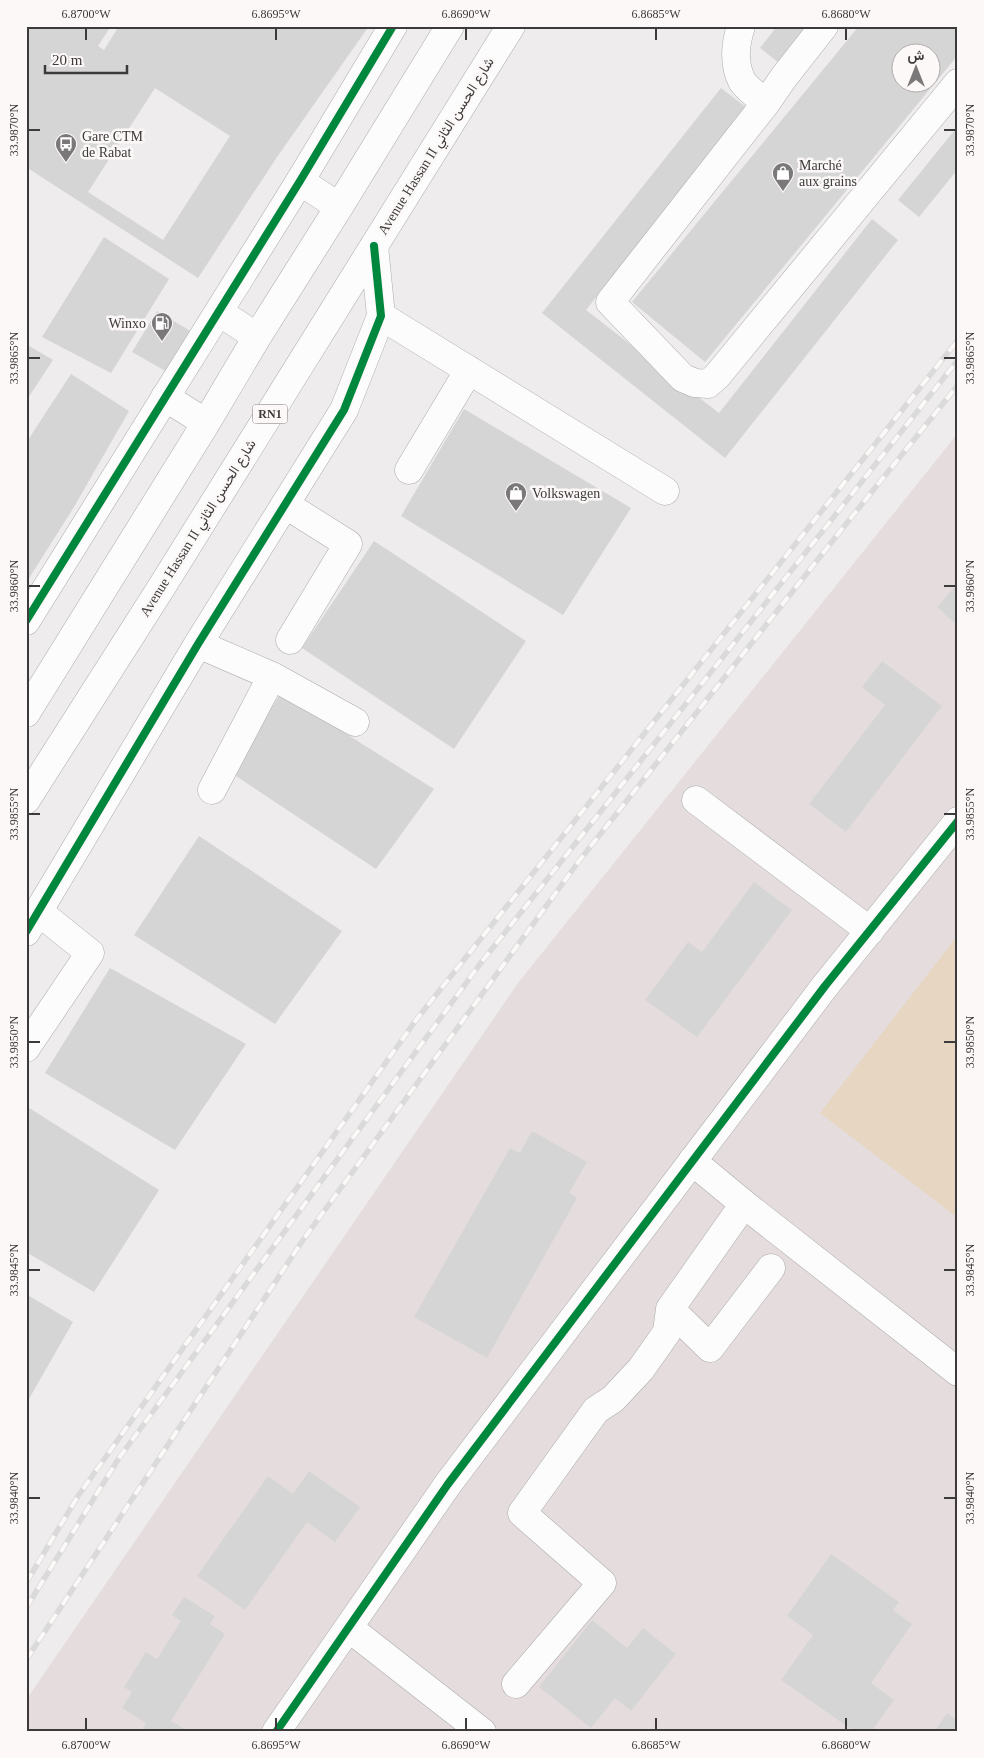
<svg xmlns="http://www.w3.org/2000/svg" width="984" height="1758" font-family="'Times New Roman',Vazirmatn,serif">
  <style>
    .built { fill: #e5dddd }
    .green { fill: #e7d7c2 }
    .building { fill: #d6d5d5; fill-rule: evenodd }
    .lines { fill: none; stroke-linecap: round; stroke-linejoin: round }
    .minor-casing { stroke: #acaaab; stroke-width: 29 }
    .major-casing { stroke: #acaaab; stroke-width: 29 }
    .minor { stroke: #fcfcfc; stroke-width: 28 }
    .major { stroke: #fcfcfc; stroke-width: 28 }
    .rail-casing { stroke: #dbdada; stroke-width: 5.5 }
    .rail { stroke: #fcf8f8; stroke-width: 4; stroke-dasharray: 11; stroke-linecap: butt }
    .cycleway-casing { stroke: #fcf8f8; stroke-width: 11 }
    .cycleway { stroke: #00873e; stroke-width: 8 }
    .ticks { fill: none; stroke: #3c3a3b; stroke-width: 2 }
    .labels { text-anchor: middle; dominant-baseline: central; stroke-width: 5; stroke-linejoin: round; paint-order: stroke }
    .shield { fill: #fcf8f8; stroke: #767374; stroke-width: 1 }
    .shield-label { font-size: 12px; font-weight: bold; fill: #3c3a3b }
    .poi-label { font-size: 14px; fill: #3c3a3b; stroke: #fcf8f8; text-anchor: start }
    .street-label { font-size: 14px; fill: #3c3a3b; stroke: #fcf8f8 }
    .neatline { fill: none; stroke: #3c3a3b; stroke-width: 2 }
    .ticks-label { font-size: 12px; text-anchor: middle; fill: #3c3a3b }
  </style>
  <rect width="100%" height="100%" fill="#eeecec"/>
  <path class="built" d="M958,433V1732H26V1700L518,983Z"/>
  <path class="green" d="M958,935V1218L820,1113Z"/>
  <path class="building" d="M26,26H111L98,46L104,50L119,26H369L275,160L198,278L26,167ZM155,88L230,136L163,240L88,192Z
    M777,26H819L785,68L760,48Z
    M859,26H958V55L705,362L632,302ZM902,52H932V82H902Z
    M721,88L747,108L586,310L719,413L872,219L898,240L725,458L542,313Z
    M958,126V169L919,217L898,200Z
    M104,237L169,279L111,373L42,337Z
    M157,311L192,332L169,373L132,352Z
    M26,344L53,360L26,401Z
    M71,374L129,411L74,507L26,583V443Z
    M464,409L631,508L563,615L401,516Z
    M374,541L526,641L454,749L302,648Z
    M958,583V626L937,607Z
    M882,661L942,706L846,832L809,804L885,705L862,687Z
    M281,693L434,789L376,869L230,772Z
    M199,836L342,931L275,1024L134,935Z
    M754,882L792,910L697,1037L645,1000L688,942L702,952Z
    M110,968L246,1044L175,1150L45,1073Z
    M26,1106L159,1190L94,1292L26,1252Z
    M532,1131L587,1162L569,1193L577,1198L487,1358L414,1317L510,1148L520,1153Z
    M26,1294L73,1322L26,1404Z
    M309,1471L360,1507L335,1542L307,1522L245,1610L197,1576L268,1476L293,1494Z
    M831,1554L899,1602L893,1610L912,1624L871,1683L894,1700L871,1732H855L781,1680L813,1635L787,1616Z
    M184,1597L215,1616L210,1624L225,1634L171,1721L190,1732H141L146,1723L122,1708L132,1692L124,1687L146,1652L157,1659L181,1621L172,1615Z
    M592,1620L627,1648L643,1628L676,1654L631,1711L615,1698L591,1728L539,1687Z
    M947,1713L958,1721V1732H934Z"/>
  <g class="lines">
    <g class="minor-casing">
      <path id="minor" d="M741,26C735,45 733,63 742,81C747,89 759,97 766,103L610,302L683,378L695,383L708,384L717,376L958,83
        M766,103L784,77L824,26
        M381,316L665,491
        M409,470L469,370
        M286,505L348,544L290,640
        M26,621L300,181L393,26
        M198,644L272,676L355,722
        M212,790L272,676
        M696,800L870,931
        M26,932L198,644L344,410L381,316L374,246
        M26,1048L90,953L39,912
        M692,1161L744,1204L958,1372
        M744,1204L670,1309L710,1348L771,1268
        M349,1628L482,1732
        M516,1684L602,1583L522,1513L596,1410L613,1399L641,1369L667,1332L670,1309
        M276,1732L448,1484L825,986L958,821"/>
    </g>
    <g class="major-casing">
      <path id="major" d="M300,181L339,207
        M219,312L257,337
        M165,397L206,423
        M26,713L206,423L257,337L339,207L450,26
        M26,800L161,588L511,26"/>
    </g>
    <use href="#minor" class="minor"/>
    <use href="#major" class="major"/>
    <g class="rail-casing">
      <path id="rail" d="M26,1583L78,1496L416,1020L958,340
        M26,1608L119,1458L480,964L958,360
        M26,1660L303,1240L579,861L846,524L958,385"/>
    </g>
    <use href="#rail" class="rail"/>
    <g class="cycleway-casing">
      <path id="cycleway" d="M26,621L300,181L393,26
        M26,932L198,644L344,410L381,316L374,246
        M276,1732L448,1484L825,986L958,821"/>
    </g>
    <use href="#cycleway" class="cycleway"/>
  </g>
  <path class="ticks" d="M86,28V40M276,28V40M466,28V40M656,28V40M846,28V40M28,130H40M944,130H956M28,358H40M944,358H956M28,586H40M944,586H956M28,814H40M944,814H956M28,1042H40M944,1042H956M28,1270H40M944,1270H956M28,1498H40M944,1498H956M86,1718V1730M276,1718V1730M466,1718V1730M656,1718V1730M846,1718V1730"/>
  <defs>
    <g id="bus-pin" transform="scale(1.125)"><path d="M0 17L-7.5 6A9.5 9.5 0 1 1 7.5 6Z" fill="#7a7879" stroke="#fcf8f8"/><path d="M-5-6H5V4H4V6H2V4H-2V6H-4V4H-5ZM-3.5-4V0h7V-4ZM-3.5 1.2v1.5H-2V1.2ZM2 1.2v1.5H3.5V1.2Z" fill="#fff"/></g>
    <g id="shop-pin" transform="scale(1.125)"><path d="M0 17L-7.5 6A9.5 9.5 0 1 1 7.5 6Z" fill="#7a7879" stroke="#fcf8f8"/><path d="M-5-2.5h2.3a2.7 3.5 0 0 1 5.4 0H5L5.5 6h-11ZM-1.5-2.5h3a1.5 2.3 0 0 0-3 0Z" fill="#fff"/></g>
    <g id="fuel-pin" transform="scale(1.125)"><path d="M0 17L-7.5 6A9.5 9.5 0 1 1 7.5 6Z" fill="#7a7879" stroke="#fcf8f8"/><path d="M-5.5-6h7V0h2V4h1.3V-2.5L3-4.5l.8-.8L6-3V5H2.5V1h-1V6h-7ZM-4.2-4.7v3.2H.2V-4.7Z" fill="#fff"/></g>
  </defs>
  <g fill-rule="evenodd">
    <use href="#bus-pin" x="66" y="144"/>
    <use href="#shop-pin" x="783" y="173"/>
    <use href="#fuel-pin" x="162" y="323"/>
    <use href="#shop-pin" x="516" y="493"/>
  </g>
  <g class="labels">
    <rect class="shield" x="252.5" y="404.5" width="35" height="19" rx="4"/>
    <g class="shield-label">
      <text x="270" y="414">RN1</text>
    </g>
    <g class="poi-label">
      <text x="82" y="136">Gare CTM<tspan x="82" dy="16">de Rabat</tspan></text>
      <text x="799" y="165">Marché<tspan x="799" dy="16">aux grains</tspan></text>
      <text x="146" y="323" text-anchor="end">Winxo</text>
      <text x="532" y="493">Volkswagen</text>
    </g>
    <g class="street-label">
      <text transform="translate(436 146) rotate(-58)">Avenue Hassan II شارع الحسن الثاني</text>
      <text transform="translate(198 528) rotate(-58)">Avenue Hassan II شارع الحسن الثاني</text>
    </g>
  </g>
  <rect width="984" height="1758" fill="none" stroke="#fcf8f8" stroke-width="55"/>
  <g transform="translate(916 68)"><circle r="24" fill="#fcf8f8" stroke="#afacac"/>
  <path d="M0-4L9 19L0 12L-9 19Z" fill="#7a7879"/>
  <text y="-8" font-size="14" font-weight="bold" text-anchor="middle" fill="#3c3a3b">ش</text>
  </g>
  <path d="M45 65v8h82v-8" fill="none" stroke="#3c3a3b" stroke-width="2.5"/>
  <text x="52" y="65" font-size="15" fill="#3c3a3b" stroke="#fcf8f8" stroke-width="4" paint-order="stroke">20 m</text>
  <rect x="28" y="28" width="928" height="1702" class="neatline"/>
  <g class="ticks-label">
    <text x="86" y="18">6.8700°W</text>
    <text x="276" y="18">6.8695°W</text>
    <text x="466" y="18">6.8690°W</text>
    <text x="656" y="18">6.8685°W</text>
    <text x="846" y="18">6.8680°W</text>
    <text transform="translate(14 130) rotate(-90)" y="4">33.9870°N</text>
    <text transform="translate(970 130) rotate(-90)" y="4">33.9870°N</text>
    <text transform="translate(14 358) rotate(-90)" y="4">33.9865°N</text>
    <text transform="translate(970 358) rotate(-90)" y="4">33.9865°N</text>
    <text transform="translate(14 586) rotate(-90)" y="4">33.9860°N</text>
    <text transform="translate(970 586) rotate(-90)" y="4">33.9860°N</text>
    <text transform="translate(14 814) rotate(-90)" y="4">33.9855°N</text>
    <text transform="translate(970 814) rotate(-90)" y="4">33.9855°N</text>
    <text transform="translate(14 1042) rotate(-90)" y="4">33.9850°N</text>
    <text transform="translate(970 1042) rotate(-90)" y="4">33.9850°N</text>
    <text transform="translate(14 1270) rotate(-90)" y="4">33.9845°N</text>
    <text transform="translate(970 1270) rotate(-90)" y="4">33.9845°N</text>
    <text transform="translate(14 1498) rotate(-90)" y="4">33.9840°N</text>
    <text transform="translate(970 1498) rotate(-90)" y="4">33.9840°N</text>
    <text x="86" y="1749">6.8700°W</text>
    <text x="276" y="1749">6.8695°W</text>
    <text x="466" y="1749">6.8690°W</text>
    <text x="656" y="1749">6.8685°W</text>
    <text x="846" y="1749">6.8680°W</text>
  </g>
</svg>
